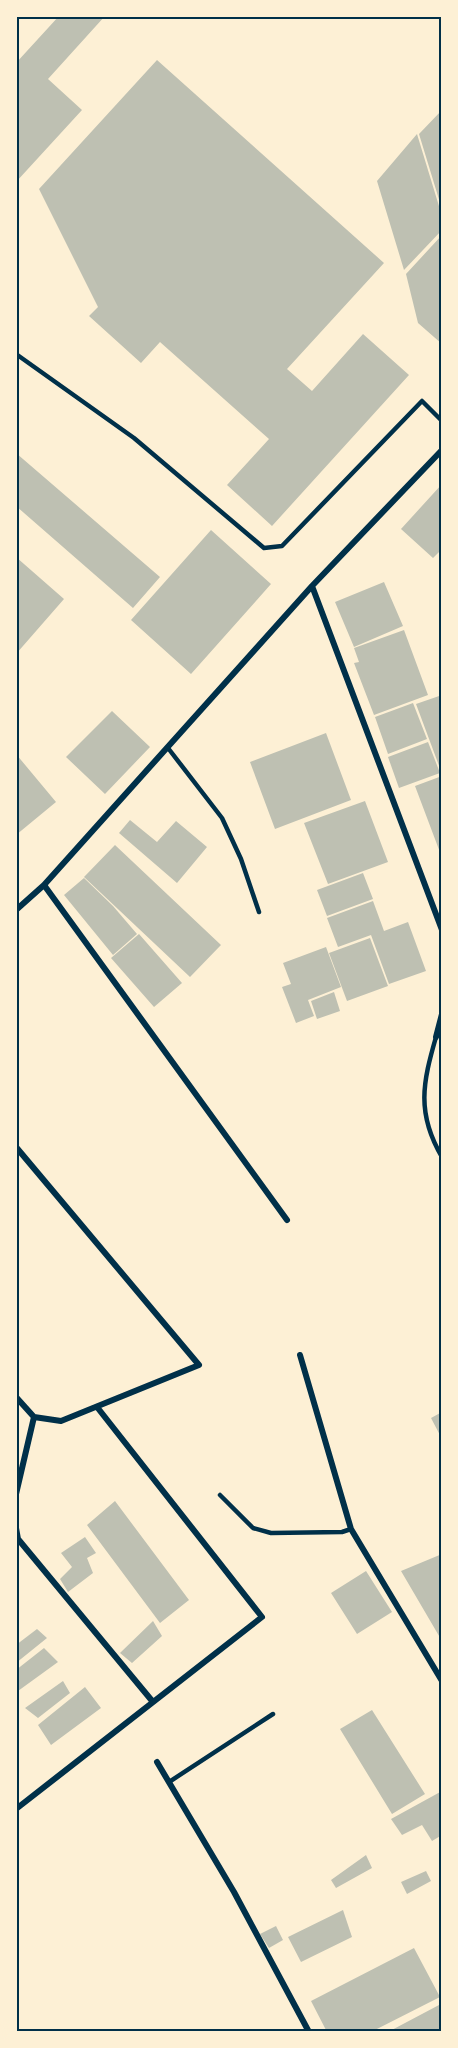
<svg xmlns="http://www.w3.org/2000/svg" width="458" height="2048" font-family="'Archivo Narrow',sans-serif">
  <style>
    .building { fill: #bec0b2 }
    .lines { fill: none; stroke-linecap: round; stroke-linejoin: round }
    .service { stroke: #003049; stroke-width: 4.5 }
    .minor { stroke: #003049; stroke-width: 6 }
    .neatline { fill: none; stroke: #003049; stroke-width: 2 }
  </style>
  <rect width="100%" height="100%" fill="#fdf0d5"/>
  <path class="building" d="M59,16H105L48,79L82,110L16,182V63Z
    M157,60L384,263L287,369L312,391L363,334L409,375L272,526L227,485L269,439L160,342L141,363L89,316L98,307L39,189Z
    M442,110V206H441L419,134Z
    M417,134L442,216V230L404,270L377,181Z
    M442,235V344L418,323L406,274Z
    M16,453L160,577L133,608L16,506Z
    M442,484V549L433,558L401,529Z
    M211,530L271,584L191,674L131,620Z
    M16,557L64,599L16,654Z
    M384,582L403,626L354,647L335,602Z
    M404,630L428,695L374,715L354,663L359,662L354,648Z
    M442,695V771H441L416,704Z
    M413,703L427,739L388,754L375,717Z
    M112,711L150,747L105,794L66,757Z
    M326,733L351,800L275,829L250,762Z
    M428,742L440,773L399,788L388,757Z
    M16,754L56,802L16,835Z
    M442,776V855H441L415,786Z
    M365,801L388,862L328,884L304,823Z
    M130,820L157,842L176,821L207,847L177,883L119,833Z
    M115,845L221,945L190,977L84,877Z
    M363,873L373,899L327,916L317,890Z
    M84,878L113,906L137,934L113,955L64,895Z
    M373,901L384,931L408,922L426,971L389,984L371,935L338,947L327,918Z
    M139,934L182,983L154,1007L111,958Z
    M370,938L388,986L347,1001L329,953Z
    M326,947L341,987L308,1000L314,1016L296,1023L282,987L291,984L283,963Z
    M334,992L340,1011L317,1019L311,1001Z
    M442,1412V1439L431,1418Z
    M115,1501L189,1600L160,1623L87,1525Z
    M85,1537L96,1553L87,1558L93,1573L68,1592L60,1579L72,1567L61,1553Z
    M442,1554V1641L401,1571Z
    M366,1571L392,1612L357,1634L331,1593Z
    M153,1621L162,1636L132,1663L120,1653Z
    M37,1629L47,1638L16,1663V1645Z
    M44,1648L58,1662L18,1691L16,1670Z
    M63,1681L70,1693L38,1718L25,1708Z
    M85,1687L101,1708L51,1745L38,1725Z
    M372,1710L425,1794L392,1814L340,1729Z
    M442,1791V1835L432,1841L422,1825L402,1835L391,1819Z
    M366,1855L372,1868L336,1888L331,1880Z
    M426,1871L431,1881L407,1894L401,1882Z
    M343,1910L352,1937L301,1962L288,1937Z
    M276,1926L283,1940L269,1948L260,1934Z
    M414,1948L440,1997L371,2032H327L311,2001Z
    M439,2005L442,2006V2032H388Z"/>
  <g class="lines">
    <path class="service" d="M16,354L134,438L264,548L282,546L422,401L442,421
      M168,748L222,818L241,859L259,912
      M436,1037C423,1082 416,1113 442,1157
      M220,1495L253,1528L271,1533L342,1532L351,1529
      M169,1782L273,1714"/>
    <path class="minor" d="M312,586L442,930
      M44,885L287,1220
      M16,910L44,885L312,586L442,450
      M436,1037L442,1014
      M16,1147L199,1365L61,1421L34,1417L16,1397
      M300,1355L351,1529L442,1681
      M16,1494L34,1417
      M16,1528L18,1539L153,1702
      M157,1762L234,1892L309,2032
      M16,1809L262,1617L97,1407"/>
  </g>
  <rect width="458" height="2048" fill="none" stroke="#fdf0d5" stroke-width="36"/>
  <rect x="18" y="18" width="422" height="2012" class="neatline"/>
</svg>
